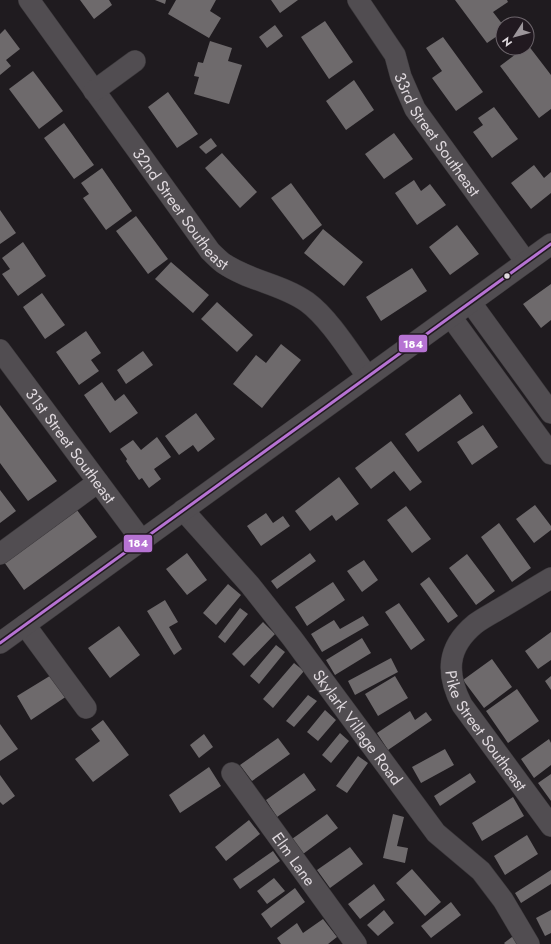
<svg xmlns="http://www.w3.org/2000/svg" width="551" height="944" font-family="Jost,sans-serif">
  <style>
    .building { fill: #6e6a6c }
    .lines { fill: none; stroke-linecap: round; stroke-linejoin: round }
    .minor-casing { stroke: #3b383b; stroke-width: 22 }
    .minor { stroke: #514d51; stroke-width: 21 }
    .bus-1-casing { stroke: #211920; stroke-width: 6 }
    .bus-1 { stroke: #b673d3; stroke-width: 3 }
    .bus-dot { fill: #dfd9de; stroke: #211920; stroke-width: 1.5 }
    .labels { text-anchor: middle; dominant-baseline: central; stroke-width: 4; stroke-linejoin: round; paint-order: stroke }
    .street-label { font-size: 16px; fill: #dfd9de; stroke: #211920 }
    .line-badge { stroke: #211920; stroke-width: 1.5 }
    .badge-label { font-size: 11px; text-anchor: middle; font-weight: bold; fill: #fff }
  </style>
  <rect width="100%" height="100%" fill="#1f1b1f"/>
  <path class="building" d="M80,0H109L112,5L94,19Z
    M155,0H166L165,4Z
    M176,0H216L210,11L221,18L209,38L168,14Z
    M271,0H298L280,13Z
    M455,0H507L508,2L493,12L503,25V32L487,43Z
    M325,21L353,62L329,79L301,37Z
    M275,25L283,36L267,48L259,37Z
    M5,29L20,49L6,60L11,66L0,75V34Z
    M443,37L483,92L456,111L432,78L442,71L426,48Z
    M210,41L232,48L228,61L242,65L229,104L194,94L199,77L194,76L198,62L203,63Z
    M528,45L551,75V109L539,118L500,66L524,48H527Z
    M33,71L63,111L39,129L9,89Z
    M354,80L374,110L346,130L326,101Z
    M168,92L198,134L177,148L148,107Z
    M494,107L518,139L492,158L473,132L483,125L478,118Z
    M64,123L94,165L74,179L44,138Z
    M394,133L413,159L384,179L365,154Z
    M211,138L217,146L206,154L199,147Z
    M222,153L257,192L240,208L205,168Z
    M534,165L544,178L551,172V193L531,209L511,183Z
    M102,168L132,211L106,230L83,198L89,194L81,183Z
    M414,180L421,191L430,184L446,205L417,225L395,193Z
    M291,183L322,225L303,240L271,198Z
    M0,210L16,233L0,244Z
    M136,216L168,259L148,274L116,231Z
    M457,225L479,254L450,275L429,247Z
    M323,229L363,262L344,286L304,253Z
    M23,242L46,276L18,296L2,274L10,269L2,258Z
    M171,262L209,295L193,313L155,279Z
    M412,268L427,291L381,321L366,297Z
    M551,284V320L541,328L523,304Z
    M42,293L65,325L45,339L23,307Z
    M217,302L253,335L237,352L201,319Z
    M86,331L101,353L91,360L99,371L79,385L56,352Z
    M281,344L301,360L262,408L233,384L256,355L266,363Z
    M143,351L153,365L126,384L117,370Z
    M102,382L115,401L124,394L138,413L110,433L84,395Z
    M460,394L473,413L418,452L405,434Z
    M0,405L57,481L28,501L0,463Z
    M196,413L215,439L198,452L193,445L179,455L165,436Z
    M483,425L498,447L472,465L457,442Z
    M157,437L171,457L154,469L161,479L149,488L142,478L139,480L126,461L127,459L120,449L133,440L141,450Z
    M391,441L422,482L410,491L394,471L371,489L355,468Z
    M339,477L359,504L336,521L332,515L310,531L295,511Z
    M0,490L16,511L0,523Z
    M535,505L551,526V530L534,543L516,519Z
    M406,506L431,539L412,553L387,520Z
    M77,510L97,537L24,590L4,562Z
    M266,513L273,523L283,516L290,526L261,546L247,526Z
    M499,523L531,568L512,582L481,537Z
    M187,553L207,580L187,595L166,569Z
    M310,553L316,561L277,589L271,581Z
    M467,554L495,591L476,605L449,568Z
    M364,560L378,580L362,592L347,571Z
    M429,577L458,616L448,623L420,584Z
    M333,582L345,600L307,626L295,607Z
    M228,584L241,595L216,625L203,613Z
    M165,600L178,622L169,627L182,649L174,655L147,611Z
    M399,603L425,640L411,650L385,612Z
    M240,608L248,614L225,643L218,637Z
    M363,616L369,625L322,652L311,634L334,620L340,629Z
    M263,622L275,634L244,666L232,654Z
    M119,626L140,655L110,678L88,648Z
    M551,632V660L538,669L525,651Z
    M362,638L371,653L335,675L326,660Z
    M276,645L285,652L259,684L250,676Z
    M391,658L398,672L355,695L348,681Z
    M492,659L512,687L484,708L463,680Z
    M294,663L304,671L273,708L263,699Z
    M53,674L67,696L31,720L17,696Z
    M395,676L408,698L378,716L365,694Z
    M551,676V690L545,681Z
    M517,689L539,721L508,743L486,711Z
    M308,695L317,701L294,727L286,721Z
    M325,710L336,720L318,741L307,732Z
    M410,711L415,720L426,712L432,720L388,750L377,733Z
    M103,720L129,755L93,782L75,759L100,741L91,729Z
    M0,724L18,749L0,761Z
    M340,733L349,741L331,763L322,755Z
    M204,734L213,747L199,758L190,745Z
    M278,738L290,754L252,781L240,765Z
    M549,739L551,743V765L534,778L521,759Z
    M445,749L454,765L421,783L412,767Z
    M358,756L368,763L347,793L336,786Z
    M209,767L221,786L180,813L169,795Z
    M304,773L316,790L277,817L266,800Z
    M470,773L476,782L440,806L434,796Z
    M551,774V801L538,783Z
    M0,775L15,796L3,805L0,802Z
    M513,797L524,816L482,841L472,823Z
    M327,814L338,828L303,854L292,839Z
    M393,814L404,817L397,846L408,848L405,863L383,858Z
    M249,820L260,834L226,861L215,847Z
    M527,835L538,854L505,875L494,856Z
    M350,847L363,864L330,888L317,870Z
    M273,851L280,861L240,889L233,879Z
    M412,869L441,902L425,916L396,883Z
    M551,870V884L521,903L515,893Z
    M274,878L285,891L267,904L257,891Z
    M374,884L385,900L360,919L348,904Z
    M295,888L305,902L271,928L261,914Z
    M451,902L461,915L431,938L421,926Z
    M384,910L394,923L378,936L367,925Z
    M551,910V933L545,936L536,918Z
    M323,919L337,937L328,944H281L277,938L297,923L303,933Z
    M516,934L523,944H505L504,943Z"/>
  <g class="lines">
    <g class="minor-casing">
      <g id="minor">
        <path id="s1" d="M29,0L210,251C214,255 219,260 223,263C249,281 282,284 307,302C329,318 351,354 367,376"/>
        <path id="s2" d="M358,0L395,55L401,77L415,109L526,262"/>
        <path d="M94,91L135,61"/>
        <path d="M471,303L551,413"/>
        <path d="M451,317L551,454"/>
        <path id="s3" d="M0,350L142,541"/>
        <path id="s4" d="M183,510L250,585L292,638L436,833L481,871L503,900L529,944"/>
        <path d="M0,554L98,482"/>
        <path id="s5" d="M551,578C534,588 518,598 501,608C493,613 483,618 475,624C446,648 446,674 462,705L551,826"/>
        <path d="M25,625L86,708"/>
        <path d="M0,643L551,244"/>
        <path id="s6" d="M232,773L356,944"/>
      </g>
    </g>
    <use href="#minor" class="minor"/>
    <g class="bus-1-casing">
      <path id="bus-1" d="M0,643L551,244"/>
    </g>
    <use href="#bus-1" class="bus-1"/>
  </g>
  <circle class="bus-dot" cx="507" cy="276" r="3.5"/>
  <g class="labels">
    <g class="street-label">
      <text stroke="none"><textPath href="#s2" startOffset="157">33rd Street Southeast</textPath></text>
      <text stroke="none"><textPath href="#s1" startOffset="258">32nd Street Southeast</textPath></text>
      <text stroke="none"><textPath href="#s3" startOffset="119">31st Street Southeast</textPath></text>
      <text stroke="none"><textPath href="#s4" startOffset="279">Skylark Village Road</textPath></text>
      <text stroke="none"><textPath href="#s5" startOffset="213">Pike Street Southeast</textPath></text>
      <text stroke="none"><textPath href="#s6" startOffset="106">Elm Lane</textPath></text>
    </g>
  </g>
  <g class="line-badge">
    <rect x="398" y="334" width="30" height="19" rx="4" fill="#b673d3"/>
    <rect x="123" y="534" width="30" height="19" rx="4" fill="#b673d3"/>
  </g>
  <g class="badge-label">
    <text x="413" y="348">184</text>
    <text x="138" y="547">184</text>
  </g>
  <g transform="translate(515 36) rotate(234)"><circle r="19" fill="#211920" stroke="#6d666c"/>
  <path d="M0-3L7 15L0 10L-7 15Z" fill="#9c969b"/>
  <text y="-6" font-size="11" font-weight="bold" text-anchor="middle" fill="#dfd9de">N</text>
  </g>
</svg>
